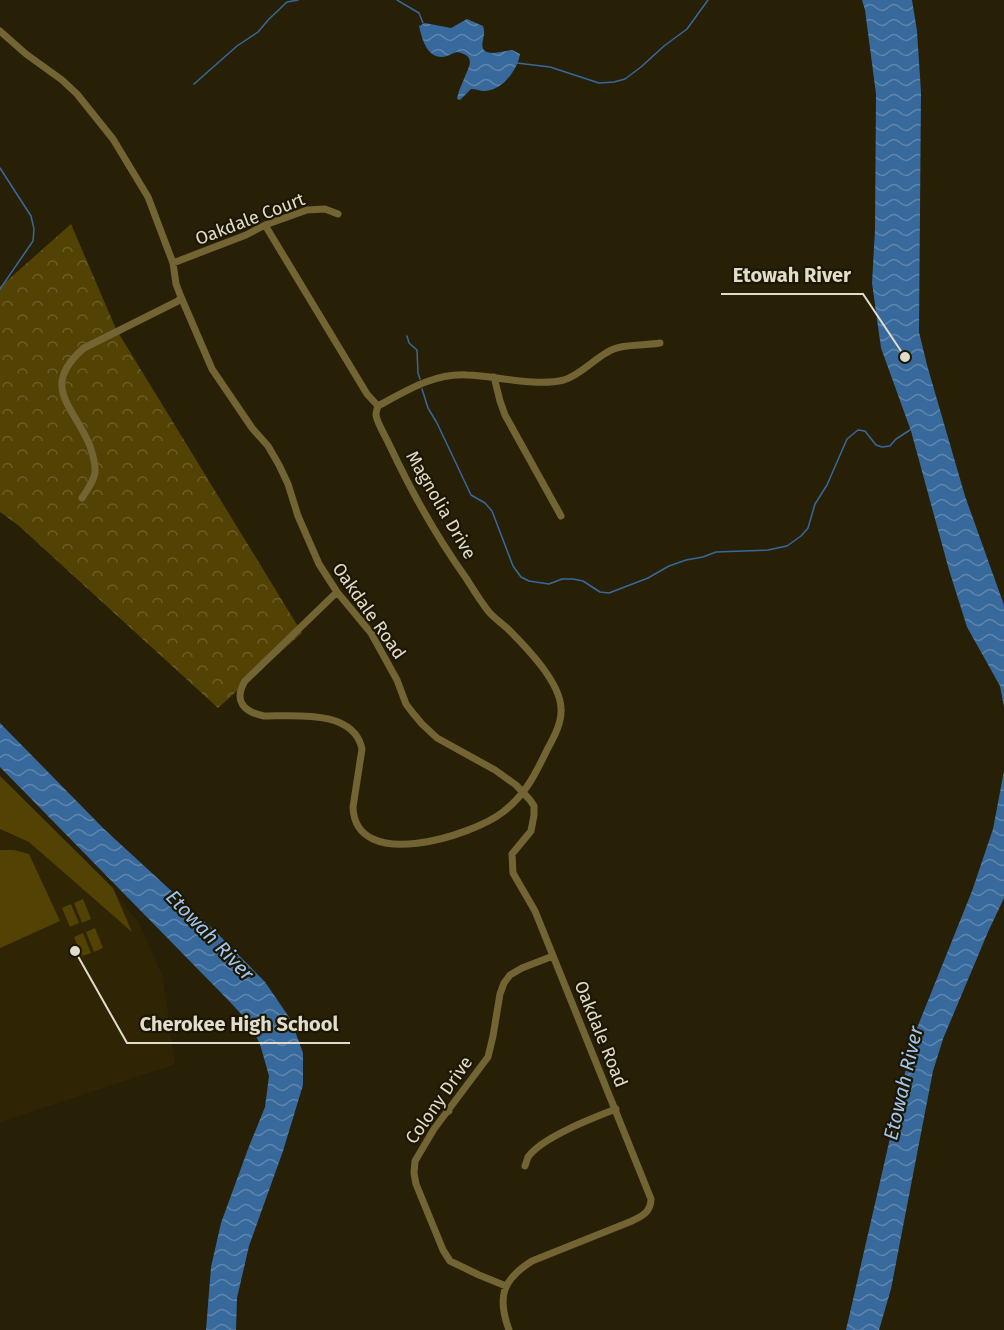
<svg xmlns="http://www.w3.org/2000/svg" width="1004" height="1330" font-family="'Fira Sans',sans-serif">
  <style>
    .built { fill: #2f2504 }
    .green { fill: #524204 }
    .forest { fill: url(#forest-crowns) }
    .water { fill: url(#water-waves) }
    .lines { fill: none; stroke-linecap: round; stroke-linejoin: round }
    .stream { stroke: #38699c; stroke-width: 1.5 }
    .minor { stroke: #736433; stroke-width: 7 }
    .labels { text-anchor: middle; dominant-baseline: central; stroke-width: 4.5; stroke-linejoin: round; paint-order: stroke }
    .street-label { font-size: 18px; fill: #e1ddce; stroke: #1d1601 }
    .water-label { font-size: 20px; font-style: italic; fill: #9fc7f3; stroke: #1d1601 }
    .leader { fill: none; stroke: #e1ddce; stroke-width: 2 }
    .callout-dot { fill: #e1ddce; stroke: #1d1601; stroke-width: 2 }
    .callout-label { font-size: 20px; text-anchor: middle; font-weight: bold; fill: #e1ddce; stroke: #1d1601; stroke-width: 4.5; stroke-linejoin: round; paint-order: stroke }
  </style>
  <defs>
    <pattern id="forest-crowns" width="20" height="18" patternUnits="userSpaceOnUse" patternTransform="scale(1.5)"><rect width="20" height="18" fill="#524204"/><path d="M2 6a3 3 0 1 1 6 0M12 15a3 3 0 1 1 6 0" fill="none" stroke="#6b5d27"/></pattern>
    <pattern id="water-waves" width="16" height="10" patternUnits="userSpaceOnUse" patternTransform="scale(1.5)"><rect width="16" height="10" fill="#38699c"/><path d="M0 5q4-4 8 0t8 0" fill="none" stroke="#5e85ad"/></pattern>
  </defs>
  <rect width="100%" height="100%" fill="#272007"/>
  <path class="built" d="M0,804L109,886L139,923L163,978L175,1064L0,1122Z"/>
  <path class="green" d="M0,776L113,888L132,932L29,842L0,829Z
    M0,850H14L29,854L60,921L0,948Z
    M83,899L91,919L82,923L74,903Z
    M71,904L79,923L70,927L62,908Z
    M95,928L103,948L94,952L86,932Z
    M83,933L91,953L82,956L74,937Z"/>
  <path class="forest" d="M71,224L116,329L302,633L218,708L18,525L0,512V287Z"/>
  <path class="water" d="M862,0H912L917,31L921,92L919,332L927,365L965,496L1004,605V707L1000,686L967,627L949,570L911,431L881,348L872,283L875,230L876,94L865,10Z
    M467,19L483,26C485,32 484,34 483,40C478,60 503,51 512,50L520,54C518,69 502,91 485,91C480,91 476,89 471,89L460,100L457,99C458,92 461,86 464,79C469,66 477,56 457,52C452,53 447,57 442,57C426,57 422,38 419,26L425,23L451,28Z
    M0,723L104,829L216,932L265,982L291,1020L303,1053V1085L283,1151L249,1246L237,1298L236,1330H206L211,1267L221,1223L248,1149L265,1107L269,1076L260,1044L250,1024L231,1003L0,767Z
    M1004,771V898L988,932L943,1039L933,1071L891,1289L879,1330H846L913,1038L972,891L993,829Z"/>
  <g class="lines">
    <path class="stream" d="M397,0L419,13L423,23
      M517,63L550,67L599,83L614,82L625,79L641,67L664,46L687,29L708,0
      M194,84L237,46L258,32L269,19L287,2L298,0
      M0,168L31,216L34,229L33,241L0,289
      M407,336L409,343L417,350L418,373L420,379
      M422,389L428,408L437,423L471,495L485,503L492,511L513,566L521,577L529,581L549,584L562,579H573L583,581L600,592L609,593L648,578L669,566L686,560L703,557L716,552L768,550L787,546L801,536L808,528L815,504L827,485L847,439L858,430L865,431L876,445L882,447L890,446L896,439L910,430"/>
    <path class="minor" d="M0,31L26,54L62,80L77,94L113,139L148,197L173,263L176,284L181,297L212,369L252,428L268,446L279,465L288,484L298,516L319,564L337,592L371,633L397,680L406,704L412,712L422,724L437,738L495,770L516,785L530,800L534,806V815L531,831L512,854L513,873L535,911L651,1199C651,1212 642,1216 632,1221L532,1261C502,1280 497,1297 509,1330
      M265,225L367,394L378,406C377,409 376,412 376,415C377,423 386,437 389,444C411,491 436,536 466,578C473,589 480,601 489,612C495,619 503,624 509,630C527,648 560,682 561,708C562,723 554,737 547,750C535,775 525,795 503,812C472,836 355,873 353,807L362,749C354,709 294,716 264,716C244,712 233,701 245,681L337,592
      M173,263L246,235L265,225L307,210L325,209L338,214
      M494,377L500,401L505,415L561,516
      M378,406C406,391 434,373 467,375C497,376 535,387 564,380C580,375 592,361 606,353C621,343 643,346 660,343
      M82,498C87,490 93,483 95,473C96,464 93,455 90,446C74,406 39,387 84,348L178,301L181,297
      M442,1104L449,1111
      M525,1166C526,1163 527,1160 528,1157C542,1137 593,1118 616,1109
      M506,1286L479,1275L450,1261L443,1250L416,1184L414,1173L415,1161L434,1129L488,1057L493,1036L500,994L504,983L510,975L522,968L553,956"/>
  </g>
  <g class="labels">
    <g class="street-label">
      <text transform="translate(250 219) rotate(-21)">Oakdale Court</text>
      <text transform="translate(441 505) rotate(60)">Magnolia Drive</text>
      <text transform="translate(369 611) rotate(55)">Oakdale Road</text>
      <text transform="translate(601 1034) rotate(68)">Oakdale Road</text>
      <text transform="translate(439 1100) rotate(-55)">Colony Drive</text>
    </g>
    <g class="water-label">
      <text transform="translate(210 935) rotate(46)">Etowah River</text>
      <text transform="translate(903 1083) rotate(-77)">Etowah River</text>
    </g>
  </g>
  <path class="leader" d="M905 357L863 294H721M75 951L127 1043H350"/>
  <g class="callout-dot">
    <circle cx="905" cy="357" r="6"/>
    <circle cx="75" cy="951" r="6"/>
  </g>
  <g class="callout-label">
    <text x="792" y="282">Etowah River</text>
    <text x="239" y="1031">Cherokee High School</text>
  </g>
</svg>
